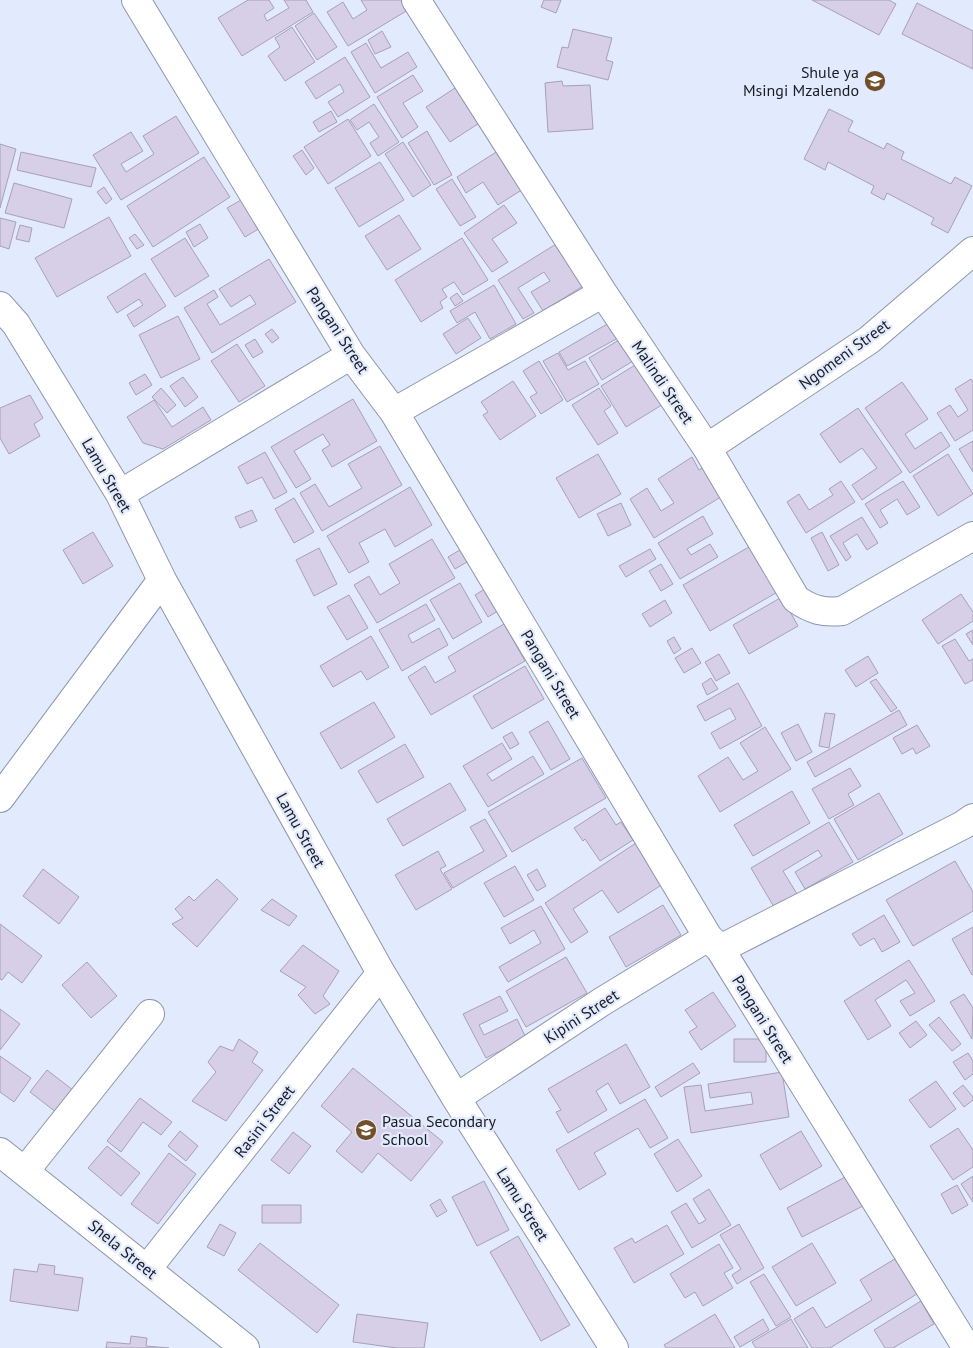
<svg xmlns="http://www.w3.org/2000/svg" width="973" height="1348" font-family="'PT Sans',sans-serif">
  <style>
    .building { fill: #d6cfe7; stroke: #a7a0b7 }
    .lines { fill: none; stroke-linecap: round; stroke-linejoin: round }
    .minor-casing { stroke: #8c95ab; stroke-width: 30 }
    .minor { stroke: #fff; stroke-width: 28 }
    .labels { text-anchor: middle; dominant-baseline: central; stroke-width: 4.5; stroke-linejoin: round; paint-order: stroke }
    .poi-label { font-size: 16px; fill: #181b23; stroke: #e2eafd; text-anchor: end }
    .street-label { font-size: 16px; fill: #181b23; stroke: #e2eafd }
  </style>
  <rect width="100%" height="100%" fill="#e2eafd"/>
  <path class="building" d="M248,0H269L274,8L264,15L267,21L289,8L284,0H306L313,12L242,56L218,18Z
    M361,0H401L408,10L348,46L327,12L343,2L353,19L367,10Z
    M544,0H561L556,13L541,7Z
    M812,0H889L896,4L879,35Z
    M917,3L973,31V69L902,34Z
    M314,13L337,47L317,60L295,26Z
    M292,27L315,62L285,81L268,56L280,47L275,38Z
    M573,29L612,38L606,60L613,62L608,80L557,67L562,47L568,48Z
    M382,31L391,47L375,54L368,40Z
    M366,43L381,68L408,52L417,67L375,93L351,52Z
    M345,57L370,97L338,117L328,102L344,92L340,84L316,99L305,82Z
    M413,75L423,91L403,103L418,127L402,138L377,97Z
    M562,81L563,86L590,85L593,129L548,132L545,83Z
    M461,84L484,120L450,142L426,107Z
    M374,104L399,142L378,156L370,143L379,137L369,122L357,130L350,120Z
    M829,109L853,121L848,131L884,149L887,143L904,152L901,159L951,184L955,177L972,186L948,233L931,224L934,218L887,193L884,200L871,193L874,186L828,162L825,170L804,159Z
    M331,111L337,122L319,132L313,122Z
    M176,116L199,153L121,200L93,155L131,132L143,151L121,164L126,172L154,154L143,136Z
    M348,119L371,156L328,184L304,147Z
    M427,131L452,175L434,185L408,143Z
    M403,142L431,185L413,197L385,154Z
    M0,144L16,149L0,208Z
    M504,147L528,186L498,205L483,182L466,193L457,177Z
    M302,150L314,168L306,175L293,156Z
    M21,152L96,168L91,187L17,170Z
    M204,157L230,197L153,247L127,206Z
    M380,162L404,200L359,227L335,188Z
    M452,179L476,217L460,226L436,189Z
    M14,183L72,199L64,228L5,213Z
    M104,187L112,199L106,204L97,192Z
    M250,195L267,224L245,237L227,208Z
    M504,205L517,223L492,239L508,262L492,272L464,233Z
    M399,215L421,249L387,270L365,236Z
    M109,217L131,256L57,297L35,258Z
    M0,218L16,222L9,249L0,246Z
    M200,224L208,238L194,247L186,232Z
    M20,225L32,228L29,242L16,239Z
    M135,234L144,245L137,249L129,238Z
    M185,238L209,276L175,297L151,259Z
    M462,238L488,280L463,295L454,282L442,289L447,297L440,302L443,308L421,322L395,280Z
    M561,241L588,283L543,311L531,292L550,281L544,272L518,288L534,313L523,319L498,280Z
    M269,259L296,302L212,353L184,308L214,290L218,297L207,304L220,325L256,304L250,295L231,307L219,289Z
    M145,273L166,306L134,327L127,315L143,305L139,299L117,313L107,297Z
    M494,285L516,324L490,339L475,312L457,323L450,311Z
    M457,293L463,301L455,306L450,298Z
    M178,316L200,359L161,378L139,335Z
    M468,318L481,338L456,354L443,334Z
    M609,323L618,338L567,366L559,352Z
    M272,329L279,338L272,343L265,334Z
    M255,339L263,352L253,358L245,345Z
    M619,340L633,361L602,380L589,358Z
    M237,344L265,386L239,402L211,361Z
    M558,353L568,370L585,361L599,384L567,402L543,361Z
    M539,361L563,400L541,414L530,397L537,393L523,371Z
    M640,362L665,403L626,427L601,386Z
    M145,374L152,385L136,395L129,383Z
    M183,377L198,397L185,407L170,386Z
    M971,379L973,382V430L955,441L937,413L950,405L958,417L968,410L955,389Z
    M513,381L536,416L500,440L483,415L488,412L481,402Z
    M902,382L928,419L905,434L915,449L941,432L950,446L910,473L865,408Z
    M161,388L176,405L167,413L152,397Z
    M599,388L611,406L604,411L618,433L598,445L572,405Z
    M30,395L43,418L34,424L40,436L9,454L0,438V408Z
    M353,399L377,441L332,467L322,450L330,445L323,434L294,451L311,479L296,488L271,447Z
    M154,400L172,427L203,407L211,420L163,449L143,443L127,417Z
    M858,408L902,472L862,500L852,485L877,468L862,448L840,463L820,434Z
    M973,441V472L959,449Z
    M380,446L402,485L322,531L300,493L315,484L329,507L362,488L348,464Z
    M265,452L287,492L274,499L262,477L247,484L238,467Z
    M598,454L621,494L579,518L556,478Z
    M948,454L973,494L938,516L913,476Z
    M692,457L699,470L706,466L724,495L654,538L630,499L647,488L661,511L674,503L658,479Z
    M841,481L855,502L806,533L787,502L799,494L809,510L833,495L829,489Z
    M903,481L920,507L907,515L897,499L880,510L888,523L880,528L865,504Z
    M410,487L432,525L395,547L385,529L359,543L369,562L349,573L327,536Z
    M294,498L314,532L294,543L275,509Z
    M621,503L631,525L608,536L597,514Z
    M252,510L257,521L240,528L235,517Z
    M703,516L713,534L687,549L691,555L710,544L718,557L680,579L658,543Z
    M862,517L878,543L867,550L857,534L843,543L851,557L846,561L830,536Z
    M93,532L113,566L83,584L63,550Z
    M822,532L839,565L828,571L811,538Z
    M432,539L455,578L377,623L354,585L369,576L380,595L400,583L389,564Z
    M754,544L781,590L710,631L683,585Z
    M465,547L472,559L455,569L448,557Z
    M319,548L337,584L314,596L296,560Z
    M650,549L656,559L626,577L619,566Z
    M661,564L673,584L661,591L649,571Z
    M460,583L482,622L453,639L430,600Z
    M488,587L501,609L488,617L475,595Z
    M961,594L973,612V621L938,644L922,620Z
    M349,595L368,628L347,640L327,607Z
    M782,597L798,626L749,654L733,625Z
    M665,600L672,613L650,627L642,614Z
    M426,604L435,620L408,635L412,643L439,628L448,645L402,671L379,630Z
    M504,624L525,661L431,715L408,677L425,666L435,683L456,671L448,657Z
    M973,630V645L966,634Z
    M371,636L389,667L367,680L361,671L333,687L320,666Z
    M674,637L681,649L674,654L667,641Z
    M955,639L969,661L973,659V680L965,684L942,646Z
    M692,648L701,663L684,673L675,658Z
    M719,654L730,673L716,681L705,662Z
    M868,656L878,673L856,687L845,670Z
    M525,666L544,699L492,729L473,696Z
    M711,678L718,689L707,695L702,684Z
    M876,679L897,708L891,712L870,682Z
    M738,683L762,726L720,749L711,733L736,719L730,708L705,721L697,706Z
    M374,702L395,737L341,769L320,733Z
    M899,710L907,725L815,777L807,762Z
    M825,713L835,714L829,748L819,746Z
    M548,721L570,759L551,770L529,732Z
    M798,724L812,752L796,761L781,733Z
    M917,725L930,746L916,754L913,748L902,754L893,738Z
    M765,727L791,769L720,812L698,776L728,757L743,780L758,771L740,743Z
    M512,732L519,744L510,749L503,737Z
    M502,743L512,759L487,774L492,781L533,756L544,774L488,807L463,766Z
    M405,744L424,777L377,803L358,771Z
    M582,758L606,798L512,852L488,812Z
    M850,768L861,786L848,794L854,805L829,819L812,789Z
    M450,783L466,810L403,846L387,819Z
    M792,791L810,823L753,856L734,825Z
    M879,793L903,834L858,860L834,819Z
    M605,808L616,825L621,822L633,840L600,861L585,839L583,841L574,828Z
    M485,819L507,856L453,888L444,873L484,851L470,827Z
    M829,822L853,862L805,889L795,872L822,856L818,850L783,871L797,894L774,907L751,868Z
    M636,843L663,884L618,913L602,890L573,909L588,932L571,943L545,903Z
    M438,851L446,866L440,869L452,889L416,910L395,875Z
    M955,861L973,892V911L913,946L886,900Z
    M515,866L534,900L504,917L484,883Z
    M43,869L79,897L59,924L23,896Z
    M537,869L546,886L537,891L527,875Z
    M217,879L238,899L197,947L172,924L183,918L175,909L189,896L194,901Z
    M272,899L297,916L289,926L261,910Z
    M663,905L681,935L626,967L609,937Z
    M541,906L565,949L508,982L499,967L541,943L534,930L510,944L501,928Z
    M884,915L900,942L882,952L874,938L860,946L852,934Z
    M0,924L42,956L22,983L8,972L2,980L0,979Z
    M973,927V974L972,975L952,939Z
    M303,945L339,971L323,996L330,1004L315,1014L298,995L306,987L280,971Z
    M566,957L587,993L526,1027L506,991Z
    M909,960L935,1001L910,1016L900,1001L915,993L906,980L875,1000L891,1026L868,1040L844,1001Z
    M87,962L117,996L91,1018L62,985Z
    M713,992L736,1026L701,1050L689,1032L697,1027L685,1010Z
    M964,994L973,1008L972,1039L950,1002Z
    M500,996L508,1011L479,1025L484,1035L517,1019L526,1038L486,1058L463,1014Z
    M0,1009L20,1024L0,1050Z
    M939,1017L961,1044L952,1051L929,1025Z
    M916,1021L927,1035L910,1048L899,1033Z
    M239,1039L258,1052L252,1062L263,1070L226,1121L192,1101L216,1072L208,1062L220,1046L233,1051Z
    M734,1039H766V1062H734Z
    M626,1044L650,1087L620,1104L608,1083L596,1091L607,1110L568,1133L556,1112L561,1110L548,1089Z
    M968,1053L973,1061V1074L965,1080L953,1062Z
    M0,1056L31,1078L14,1102L0,1092Z
    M693,1063L700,1073L661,1097L655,1087Z
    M353,1068L443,1142L411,1181L378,1153L362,1173L336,1151L352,1132L321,1106Z
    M47,1070L78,1094L61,1116L30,1092Z
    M782,1072L789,1117L691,1133L684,1087L701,1085L705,1111L753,1104L751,1092L710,1098L708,1084Z
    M936,1081L956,1109L930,1128L909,1100Z
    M963,1085L973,1097V1100L964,1107L953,1093Z
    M140,1098L172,1122L161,1135L143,1122L121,1152L107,1141Z
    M645,1099L668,1138L650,1148L638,1128L594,1153L606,1174L579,1190L556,1150Z
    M958,1128L973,1150V1167L953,1180L930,1146Z
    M180,1131L198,1146L186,1161L168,1146Z
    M801,1131L822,1166L780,1190L760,1155Z
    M293,1132L311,1146L289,1174L271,1160Z
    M678,1139L702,1176L677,1192L654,1154Z
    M107,1146L140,1173L121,1196L88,1168Z
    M169,1153L196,1174L158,1224L131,1204Z
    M847,1176L863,1206L802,1237L787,1208Z
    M973,1176V1202L961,1184Z
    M484,1181L509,1230L477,1246L452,1197Z
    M957,1185L968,1205L952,1214L941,1194Z
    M709,1189L731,1225L692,1248L671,1212L686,1203L699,1224L706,1220L693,1199Z
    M440,1199L447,1211L437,1217L430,1205Z
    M262,1205H301V1223H262Z
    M220,1224L236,1233L224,1256L207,1247Z
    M739,1224L764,1268L737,1284L732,1275L741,1269L720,1235Z
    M667,1225L684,1254L634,1283L614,1248L632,1238L635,1243Z
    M518,1236L570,1325L541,1341L490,1252Z
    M260,1243L339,1305L317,1333L238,1270Z
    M812,1243L836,1283L796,1306L772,1267Z
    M719,1244L733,1268L724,1273L733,1288L703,1306L695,1292L685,1298L670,1274Z
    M898,1257L920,1292L830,1348H812L794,1319L813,1307L826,1328L872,1300L860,1280Z
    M39,1264L55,1266L54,1274L83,1278L78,1311L10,1301L14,1269L37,1272Z
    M764,1274L791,1317L776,1326L750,1282Z
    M921,1301L934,1324L893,1348H885L874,1330Z
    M357,1314L428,1323L424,1348H397L353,1342Z
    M715,1314L735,1348H666L664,1345Z
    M763,1319L769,1330L740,1347L734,1337Z
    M791,1319L808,1348H756L752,1342Z
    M131,1336L147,1338L146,1346L169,1348H106L107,1342L130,1344Z"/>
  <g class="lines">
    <g class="minor-casing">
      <path id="minor" d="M136,0L351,355L394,412L708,937L720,949L967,1348
        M416,0L603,293L707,448L796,599C812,610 823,613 842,611L973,536
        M0,306L16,324L120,494L162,580L381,973L456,1098L614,1348
        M394,412L603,293
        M707,448L869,340L973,251
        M120,494L351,355
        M0,798L162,580
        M720,949L963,825L973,818
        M456,1098L603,1001L708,937
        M0,1152L245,1348
        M25,1171L150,1014
        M147,1269L381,973"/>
    </g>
    <use href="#minor" class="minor"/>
  </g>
  <defs>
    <g id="school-disc" transform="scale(1.125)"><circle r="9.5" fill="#724f28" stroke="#e2eafd"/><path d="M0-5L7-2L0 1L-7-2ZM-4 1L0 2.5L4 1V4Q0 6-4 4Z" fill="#fff"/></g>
  </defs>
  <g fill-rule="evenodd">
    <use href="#school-disc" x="875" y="81"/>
    <use href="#school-disc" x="366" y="1130"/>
  </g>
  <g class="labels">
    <g class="poi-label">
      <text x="859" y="72">Shule ya<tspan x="859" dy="18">Msingi Mzalendo</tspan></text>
      <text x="382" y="1121" text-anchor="start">Pasua Secondary<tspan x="382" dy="18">School</tspan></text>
    </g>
    <g class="street-label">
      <text transform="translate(338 330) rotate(57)">Pangani Street</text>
      <text transform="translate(844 354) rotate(-36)">Ngomeni Street</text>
      <text transform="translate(663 382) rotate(56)">Malindi Street</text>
      <text transform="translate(107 475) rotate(60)">Lamu Street</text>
      <text transform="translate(551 674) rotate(59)">Pangani Street</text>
      <text transform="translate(301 830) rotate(61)">Lamu Street</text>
      <text transform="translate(581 1016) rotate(-33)">Kipini Street</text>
      <text transform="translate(763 1019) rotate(58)">Pangani Street</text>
      <text transform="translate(264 1121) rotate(-52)">Rasini Street</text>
      <text transform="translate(523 1204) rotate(58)">Lamu Street</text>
      <text transform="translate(123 1249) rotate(39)">Shela Street</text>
    </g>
  </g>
</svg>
